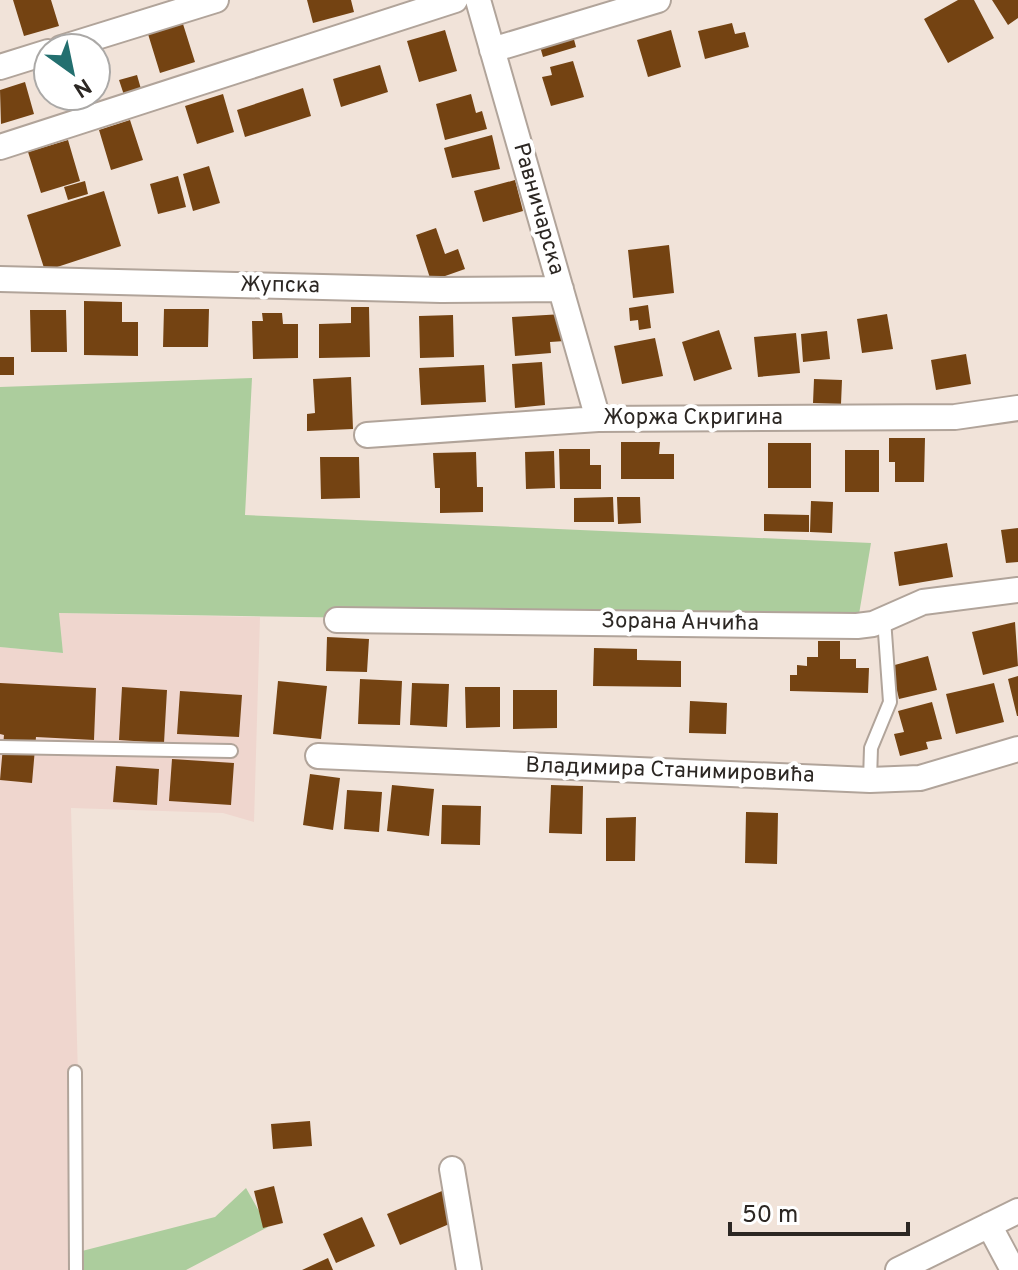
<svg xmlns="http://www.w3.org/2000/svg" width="1018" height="1270" font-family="Overpass,sans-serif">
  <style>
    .industrial { fill: #efd6ce }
    .green { fill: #accd9d }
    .building { fill: #744312 }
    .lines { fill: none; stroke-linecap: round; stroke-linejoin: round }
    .lane-casing { stroke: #b1a49a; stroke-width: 16 }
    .street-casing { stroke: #b1a49a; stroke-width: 28 }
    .lane { stroke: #fff; stroke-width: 12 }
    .street { stroke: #fff; stroke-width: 24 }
    .labels { text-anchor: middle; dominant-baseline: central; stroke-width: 8; stroke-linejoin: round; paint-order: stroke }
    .street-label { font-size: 22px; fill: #2c2723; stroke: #fff }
  </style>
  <rect width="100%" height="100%" fill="#f1e3d9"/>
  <path class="industrial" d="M58,613L260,617L254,822L223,813L71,808L83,1270H0V647L63,653Z"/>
  <path class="green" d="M252,378L245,515L871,543L857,626L59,613L63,653L0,647V387Z
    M246,1188L268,1227L186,1270H83L82,1251L215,1217Z"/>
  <path class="building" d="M13,0H51L59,26L24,36Z
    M307,0H351L354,12L313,23Z
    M958,0H974L994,38L948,63L924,19Z
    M992,0H1018V18L1008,25Z
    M732,23L735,34L745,32L749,47L705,59L698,31Z
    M183,24L195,62L160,73L148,34Z
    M445,30L457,71L419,82L407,41Z
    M671,30L681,67L648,77L637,40Z
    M572,32L576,47L543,57L539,43Z
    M573,61L584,97L551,106L542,77L552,75L550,67Z
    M380,65L388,92L341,107L333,79Z
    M137,75L141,89L124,95L119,80Z
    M25,82L34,114L1,124L0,90Z
    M303,88L311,116L245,137L237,110Z
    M223,94L234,132L197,144L185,106Z
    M471,94L476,113L482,111L487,129L445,140L436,104Z
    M130,120L143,160L111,170L99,130Z
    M492,135L500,169L452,178L444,148Z
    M68,140L80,181L41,193L28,152Z
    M209,166L220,203L193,211L183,174Z
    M178,176L186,207L158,214L150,184Z
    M515,180L523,211L483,222L474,191Z
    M85,181L88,194L68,200L64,187Z
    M104,191L121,246L45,271L27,215Z
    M436,228L445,254L458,249L465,269L431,281L416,235Z
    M669,245L674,293L633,298L628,250Z
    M84,301L122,302V322H138V356L84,355Z
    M648,305L651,328L639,330L638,320L630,321L629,308Z
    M351,307H369L370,357L319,358V324L351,323Z
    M164,309H209L208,347H163Z
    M30,310H66L67,352H31Z
    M262,313H282L283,324H298V358L253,359L252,321H263Z
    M563,314L565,341L550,342L551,353L515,356L512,317Z
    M887,314L893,349L862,353L857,319Z
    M453,315L454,357L420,358L419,316Z
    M719,330L732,369L694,381L682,342Z
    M827,331L830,359L803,362L801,334Z
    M796,333L800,373L758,377L754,337Z
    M655,338L663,376L622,384L614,346Z
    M966,354L971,384L936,390L931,360Z
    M0,357H14V375H0Z
    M542,362L545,405L515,408L512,364Z
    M484,365L486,402L421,405L419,368Z
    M351,377L353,429L307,431V414L315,413L313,379Z
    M814,379L842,380L841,404L813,403Z
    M889,438H925L924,482H895V462H889Z
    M621,442H660L659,454H674V479H621Z
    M768,443H811V488H768Z
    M559,449H590V465H601V489H560Z
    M845,450H879V492H845Z
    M554,451L555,488L526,489L525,452Z
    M476,452L477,487H483V512L440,513V488H435L433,453Z
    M320,457H359L360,498L321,499Z
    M613,497L614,522H574V498Z
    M617,497H640L641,523L618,524Z
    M811,501L833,502L832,533L810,532Z
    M764,514L809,515V532L764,531Z
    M1018,528V562L1006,563L1001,530Z
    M947,543L953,577L899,586L894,552Z
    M1015,622L1018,666L983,675L972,632Z
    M327,637L369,639L367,672L326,671Z
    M818,641H840V659H856V668H869L868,693L790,691V675H797V665L807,666V657H818Z
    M594,648L637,649V660L681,661V687L593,686Z
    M928,656L937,690L899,699L891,666Z
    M1018,676V716H1017L1008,679Z
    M360,679L402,681L400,725L358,724Z
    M278,681L327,686L321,739L273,734Z
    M0,683L96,688L94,740L36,737L32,783L0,780L4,735L0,734Z
    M412,683L449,684L447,727L410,725Z
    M994,683L1004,722L956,734L946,694Z
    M122,687L167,690L164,743L119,740Z
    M465,687H500V727L466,728Z
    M513,690H557V728L513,729Z
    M180,691L242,695L239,737L177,734Z
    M690,701L727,703L726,734L689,733Z
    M932,702L942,739L926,742L928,749L900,756L894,734L904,732L898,711Z
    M172,759L234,763L231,805L169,801Z
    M116,766L159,769L157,805L113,802Z
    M310,774L340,778L333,830L303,825Z
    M392,785L434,789L429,836L387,831Z
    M551,785L583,786L582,834L549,833Z
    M347,790L382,792L379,832L344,829Z
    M442,805L481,806L480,845L441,844Z
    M746,812L778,813L777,864L745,863Z
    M636,817L635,861H606V818Z
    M310,1121L312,1146L273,1149L271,1124Z
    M274,1186L283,1223L263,1228L254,1191Z
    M442,1191L454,1222L400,1245L387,1214Z
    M362,1217L375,1246L336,1263L323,1234Z
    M328,1258L333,1270H302Z"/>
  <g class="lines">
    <g class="lane-casing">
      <path id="lane" d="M0,747L231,751
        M870,780L871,748L890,702L884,619
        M75,1072L76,1270"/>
    </g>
    <g class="street-casing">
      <path id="street" d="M478,0L598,419
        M61,48L216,0
        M492,50L658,0
        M0,67L48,52
        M0,147L455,0
        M0,279L441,290L561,289
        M367,435L598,419L955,417L1018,408
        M337,620L857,626L873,624L923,602L1018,590
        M318,756L870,780L920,778L1018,749
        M452,1169L469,1270
        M989,1225L1013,1270
        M898,1270L1018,1211"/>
    </g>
    <use href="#lane" class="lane"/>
    <use href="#street" class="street"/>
  </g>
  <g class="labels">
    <g class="street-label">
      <text transform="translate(538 209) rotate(74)">Равничарска</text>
      <text transform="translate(280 286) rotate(1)">Жупска</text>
      <text x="693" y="418">Жоржа Скригина</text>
      <text transform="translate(680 623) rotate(1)">Зорана Анчића</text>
      <text transform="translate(670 771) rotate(2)">Владимира Станимировића</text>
    </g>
  </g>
  <g transform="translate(72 72) rotate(147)"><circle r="38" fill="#ffffff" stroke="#aba9a7" stroke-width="2"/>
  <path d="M0-6L14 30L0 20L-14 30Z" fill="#236f6f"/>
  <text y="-12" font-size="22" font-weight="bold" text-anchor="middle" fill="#2c2723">N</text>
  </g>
  <path d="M730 1222v12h178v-12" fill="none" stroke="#2c2723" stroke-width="4"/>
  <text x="742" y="1222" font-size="24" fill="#2c2723" stroke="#ffffff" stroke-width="6" paint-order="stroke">50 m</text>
</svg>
